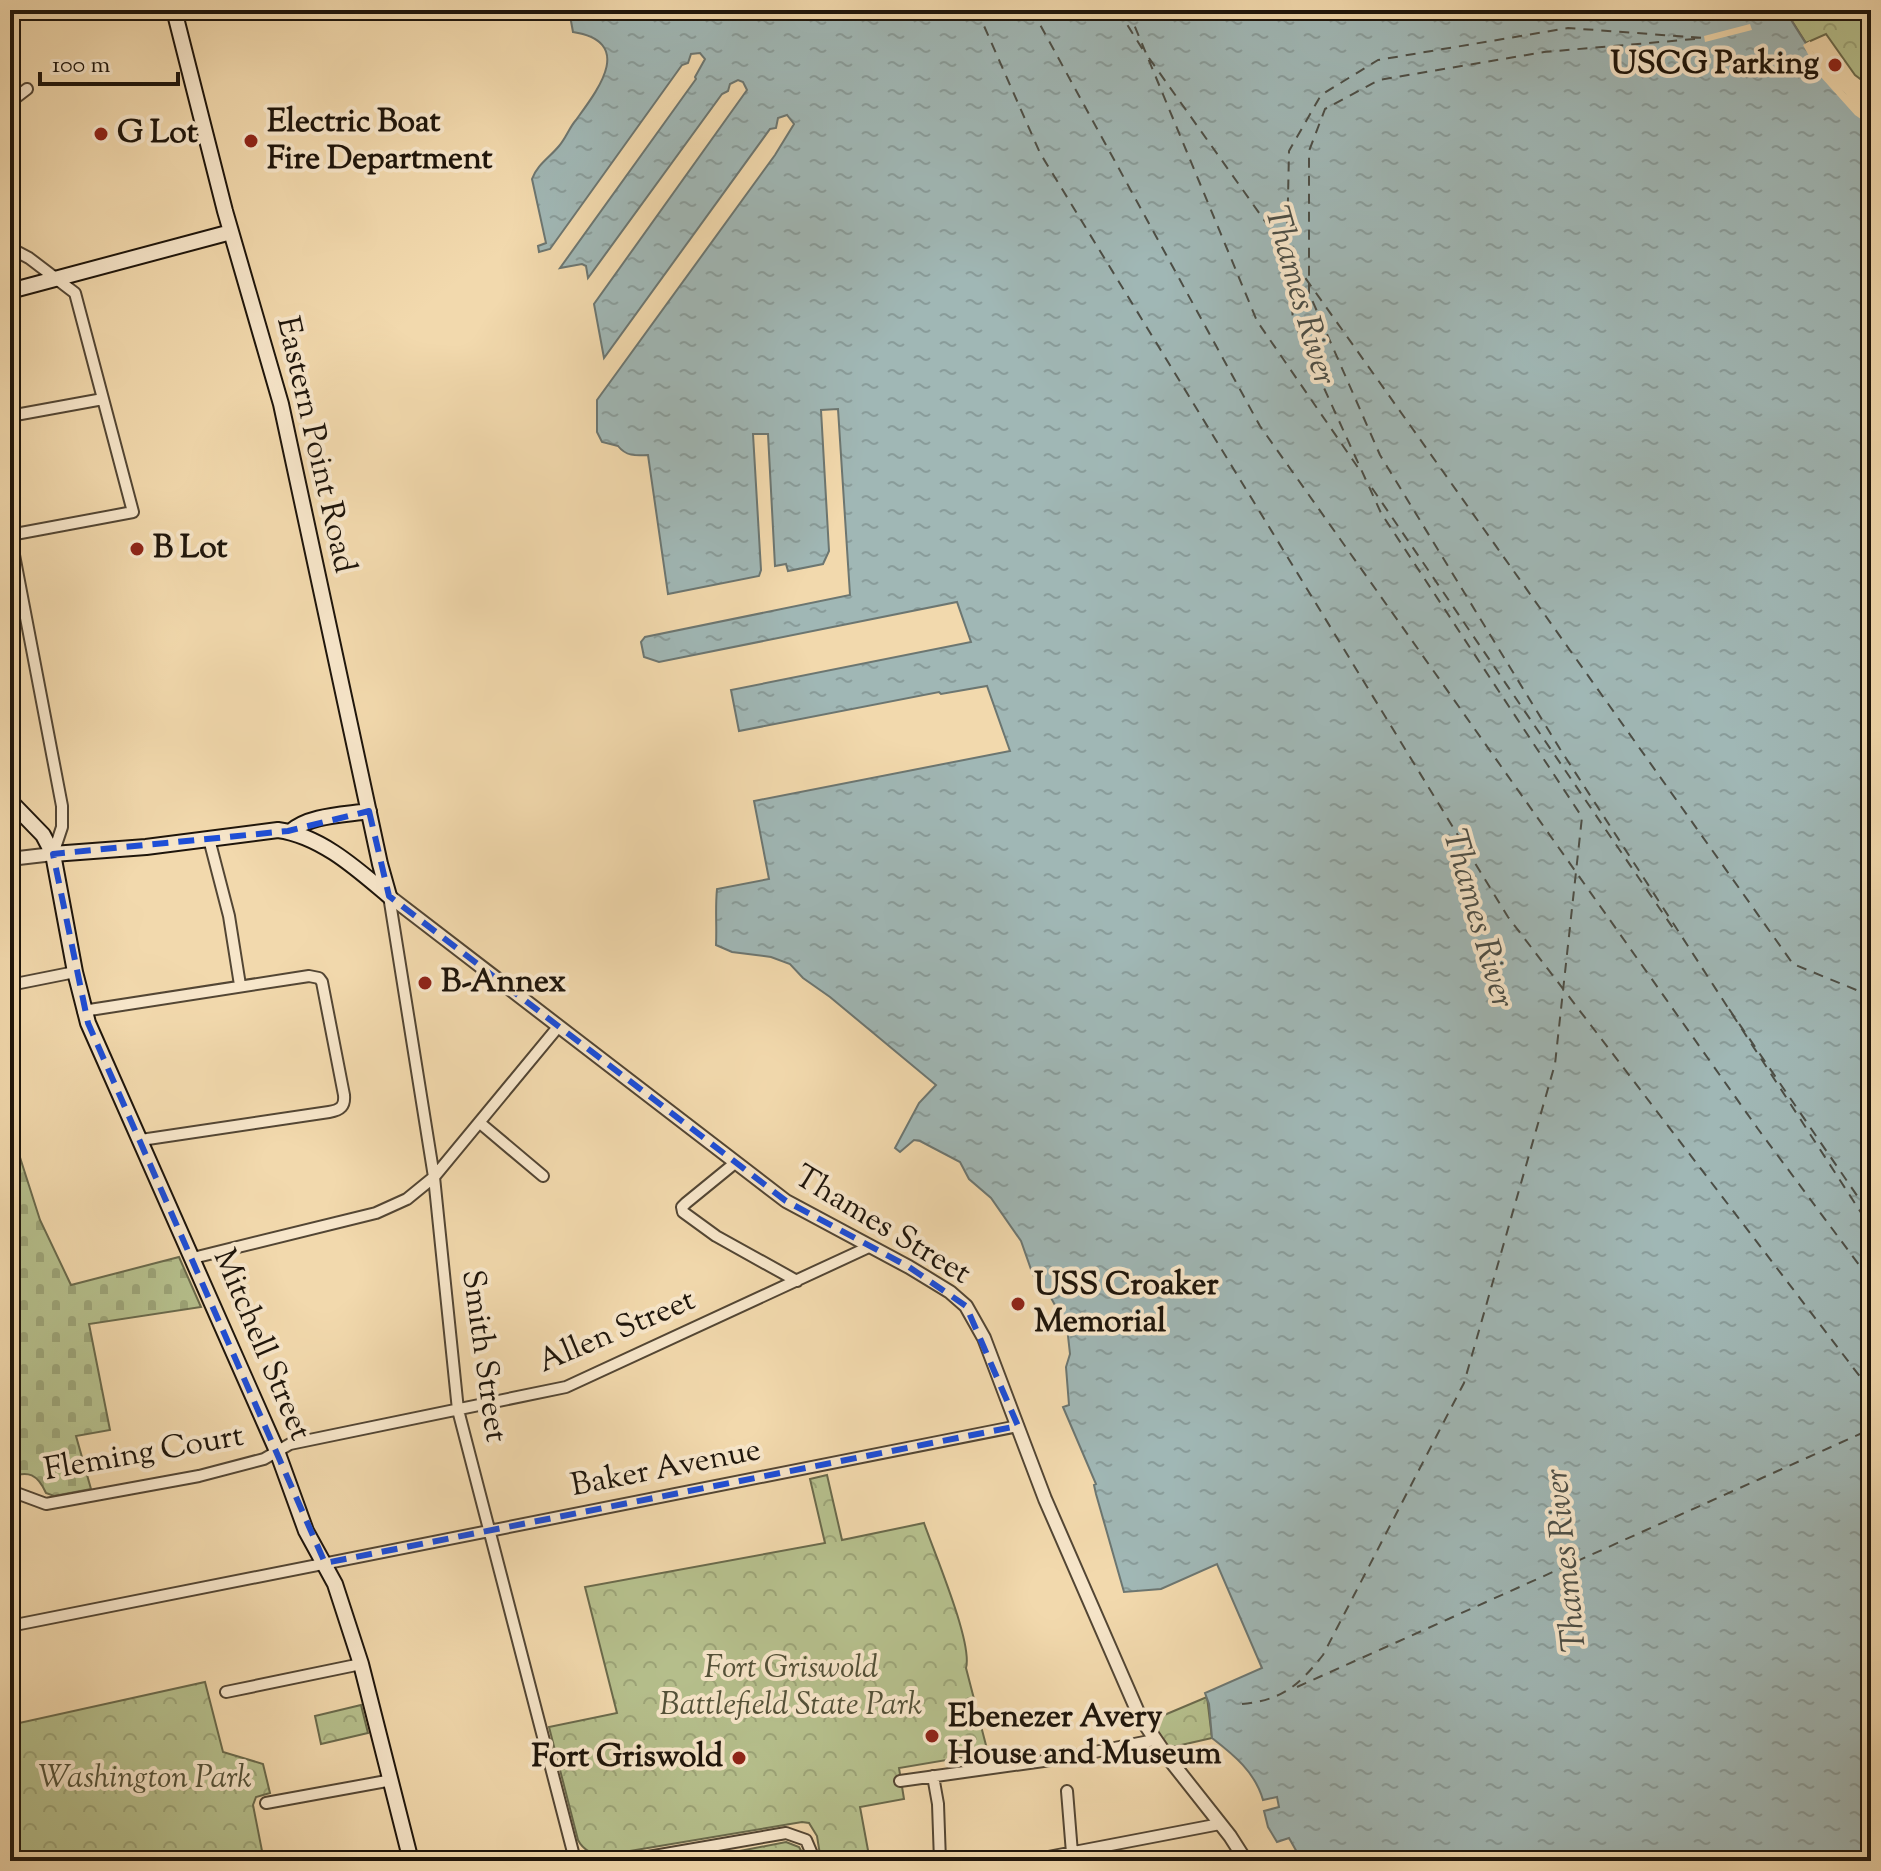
<svg xmlns="http://www.w3.org/2000/svg" width="1881" height="1871" font-family="'Sorts Mill Goudy',serif">
  <style>
    .forest { fill: url(#forest-firs); stroke: #6a6a4c; stroke-width: 2 }
    .cemetery { fill: url(#cemetery-stones); stroke: #6a6a4c; stroke-width: 2 }
    .park { fill: url(#park-crowns); stroke: #6a6a4c; stroke-width: 2 }
    .water { fill: url(#water-ripples); stroke: #6c7671; stroke-width: 2 }
    .pier { fill: #f2d9ad }
    .lines { fill: none; stroke-linecap: round; stroke-linejoin: round }
    .ferry { stroke: #4c4e46; stroke-width: 2; stroke-dasharray: 10 8; stroke-linecap: butt }
    .minor-casing { stroke: #534634; stroke-width: 14 }
    .tertiary-casing { stroke: #534634; stroke-width: 16 }
    .secondary-casing { stroke: #1e150b; stroke-width: 18 }
    .minor { stroke: #f7e6ca; stroke-width: 10 }
    .tertiary { stroke: #f7e6ca; stroke-width: 12 }
    .secondary { stroke: #f7e6ca; stroke-width: 14 }
    .marked { fill: none; stroke: #1d4ed8; stroke-width: 6; stroke-dasharray: 16 10; stroke-linejoin: round }
    .poi-dot { fill: #8f2418; stroke: #f7e6ca; stroke-width: 3 }
    .labels { text-anchor: middle; dominant-baseline: central; stroke-width: 8; stroke-linejoin: round; paint-order: stroke }
    .poi-label { font-size: 32px; font-weight: bold; fill: #1e150b; stroke: #f7e6ca; text-anchor: start }
    .street-label { font-size: 32px; fill: #1e150b; stroke: #f7e6ca }
    .park-label { font-size: 32px; font-style: italic; fill: #535138; stroke: #f7e6ca }
    .water-label { font-size: 34px; font-style: italic; fill: #4c4e46; stroke: #f7e6ca }
  </style>
  <defs>
    <pattern id="forest-firs" width="22" height="20" patternUnits="userSpaceOnUse" patternTransform="scale(2)"><rect width="22" height="20" fill="#b6c08d"/><path d="M5 1l3.5 6h-7zM16 11l3.5 6h-7z" fill="#9ca478"/></pattern>
    <pattern id="cemetery-stones" width="16" height="16" patternUnits="userSpaceOnUse" patternTransform="scale(2)"><rect width="16" height="16" fill="#b6c08d"/><path d="M2 7V4a2 2 0 0 1 4 0v3zM10 15v-3a2 2 0 0 1 4 0v3z" fill="#9ca478"/></pattern>
    <pattern id="park-crowns" width="20" height="18" patternUnits="userSpaceOnUse" patternTransform="scale(2)"><rect width="20" height="18" fill="#b6c08d"/><path d="M2 6a3 3 0 1 1 6 0M12 15a3 3 0 1 1 6 0" fill="none" stroke="#9ca478"/></pattern>
    <pattern id="water-ripples" width="26" height="14" patternUnits="userSpaceOnUse" patternTransform="scale(2)"><rect width="26" height="14" fill="#a0b7b5"/><path d="M2 4q2-2 4 0t4 0M15 11q2-2 4 0t4 0" fill="none" stroke="#899c9a"/></pattern>
  </defs>
  <rect width="100%" height="100%" fill="#f2d9ad"/>
  <filter id="stains"><feTurbulence type="fractalNoise" baseFrequency=".0025" numOctaves="4"/><feColorMatrix values="0 0 0 0 .2 0 0 0 0 .09 0 0 0 0 .02 0 0 0 .5 -.17"/></filter>
  <radialGradient id="worn" r=".72"><stop offset=".6" stop-color="#630" stop-opacity="0"/><stop offset="1" stop-color="#630" stop-opacity=".3"/></radialGradient>
  <path class="forest" d="M10,1538C19,1559 19,1583 19,1606L10,1612Z"/>
  <path class="cemetery" d="M17,1148L40,1220L71,1285L179,1257L201,1307L89,1324L110,1430L76,1436L91,1489L54,1496L46,1493C38,1475 28,1469 10,1478V1149Z"/>
  <path class="park" d="M1785,10H1871V87L1855,75L1826,34L1806,43Z
    M827,1475L842,1540L924,1523C934,1552 973,1643 966,1668L988,1753L899,1768L904,1799L860,1807L870,1861H821L817,1836L809,1823L802,1822L606,1855C594,1856 583,1850 578,1840L549,1727L617,1713L585,1587L825,1543L810,1479Z
    M205,1682L223,1752L263,1764L270,1793L256,1797L253,1805L264,1861H10V1725Z
    M1207,1697L1212,1738L1168,1748L1150,1721Z
    M361,1705L368,1733L321,1744L315,1716Z
    M786,1842L799,1847L807,1861H688Z"/>
  <path class="water" d="M569,10H1785C1809,49 1833,90 1871,118V1861H1308L1304,1852L1298,1854L1289,1838L1277,1842L1268,1827L1264,1811L1279,1807L1277,1797L1263,1800C1255,1772 1234,1755 1212,1738L1209,1704L1205,1693L1262,1668L1217,1564L1161,1589L1124,1592L1096,1494L1094,1485L1096,1484L1063,1407L1069,1405L1066,1367L1070,1354L1067,1327L1050,1296L1033,1275L1021,1241L991,1198L969,1179L960,1162L920,1141L914,1140L900,1152L895,1148L919,1103L936,1085L830,997L803,978L790,964L771,957L732,952L716,945C717,925 715,910 717,889L769,879L754,801L1010,751L987,686L941,694L939,692L739,731L731,690L971,642L957,602L659,662L644,657L641,642L645,637L850,595L838,409L821,410L829,551L823,564L788,571L786,564L775,566L768,434H753L761,570L759,576L668,594L648,455C635,456 626,456 618,446L602,442L597,432V400L775,155L794,124L787,115L778,118L776,128L770,129L604,358L594,304L747,90L743,82L738,80L730,84L728,91L722,94L588,278L586,266L582,264L560,268L696,79L695,77L705,59L700,53L691,54L688,63L682,65L550,249L539,252L538,246L546,243L532,179C537,165 549,158 559,146C566,138 569,128 576,120C597,91 636,42 573,32Z"/>
  <path class="pier" d="M1750,24L1752,30L1705,42L1704,36Z
    M1810,41L1813,52L1845,93L1859,104L1862,111L1871,116V126L1855,115L1820,76L1803,45Z"/>
  <g class="lines">
    <path class="ferry" d="M977,10L1040,153L1508,917L1871,1391
      M1032,10L1260,426L1758,1129L1871,1281
      M1118,10L1143,50
      M1128,10L1257,321L1361,472
      M1695,39L1544,52L1379,80L1325,109L1309,151V293L1380,455L1560,749L1871,1228
      M1149,58L1793,964L1871,996
      M1372,488L1673,928
      M1729,1009L1871,1216
      M1297,1687L1871,1429
      M1242,1704C1283,1700 1299,1685 1323,1655L1464,1383L1555,1064L1582,817L1381,513L1293,320L1287,245L1289,151L1321,95L1378,60L1568,28L1704,38"/>
    <g class="minor-casing">
      <path id="minor" d="M10,102L27,89
        M10,248L29,258L75,293L133,512L10,535
        M10,416L103,399
        M10,534L62,806V827L53,854
        M209,839L229,916L240,985
        M389,896L434,1177L458,1410L574,1856L577,1861
        M10,985L75,972
        M83,1011L309,976L319,978L322,982L344,1095C345,1106 341,1110 329,1112L141,1140
        M480,1123L543,1176
        M735,1163L686,1203L682,1207L683,1212L716,1236L797,1281
        M193,1258L376,1213L407,1199L434,1177L558,1027
        M19,1494L46,1504L199,1476L264,1459L290,1444L566,1387L871,1246
        M10,1626L1018,1426
        M226,1692L361,1664
        M933,1776L938,1804L940,1861
        M900,1781L1065,1758L1154,1740
        M1067,1791L1072,1853
        M266,1803L392,1780
        M625,1861L786,1833L806,1840L815,1861
        M1027,1861L1220,1824"/>
    </g>
    <g class="tertiary-casing">
      <path id="tertiary" d="M10,859L53,854
        M389,896L786,1201L909,1267L950,1292L966,1306L984,1338L1045,1499L1140,1717L1166,1755L1230,1836L1246,1861"/>
    </g>
    <g class="secondary-casing">
      <path id="secondary" d="M174,10L225,211L281,404L380,864L389,896
        M10,291L231,232
        M10,801L43,835L53,854L75,972L88,1023L277,1451L306,1531L335,1584L361,1664L411,1861
        M290,832C309,815 344,815 369,811
        M53,854L146,847L278,830C321,836 357,869 389,896"/>
    </g>
    <use href="#minor" class="minor"/>
    <use href="#tertiary" class="tertiary"/>
    <use href="#secondary" class="secondary"/>
  </g>
  <path class="marked" d="M369,811L389,896L786,1201L909,1267L966,1306L1018,1426L325,1563L88,1023L53,854L288,831Z"/>
  <g class="poi-dot">
    <circle cx="1835" cy="65" r="8"/>
    <circle cx="101" cy="134" r="8"/>
    <circle cx="251" cy="141" r="8"/>
    <circle cx="137" cy="549" r="8"/>
    <circle cx="425" cy="983" r="8"/>
    <circle cx="1018" cy="1304" r="8"/>
    <circle cx="932" cy="1736" r="8"/>
    <circle cx="739" cy="1758" r="8"/>
  </g>
  <g class="labels">
    <g class="poi-label">
      <text x="1819" y="65" text-anchor="end">USCG Parking</text>
      <text x="267" y="123">Electric Boat<tspan x="267" dy="37">Fire Department</tspan></text>
      <text x="117" y="134">G Lot</text>
      <text x="153" y="549">B Lot</text>
      <text x="441" y="983">B-Annex</text>
      <text x="1034" y="1286">USS Croaker<tspan x="1034" dy="37">Memorial</tspan></text>
      <text x="948" y="1718">Ebenezer Avery<tspan x="948" dy="37">House and Museum</tspan></text>
      <text x="723" y="1758" text-anchor="end">Fort Griswold</text>
    </g>
    <g class="street-label">
      <text transform="translate(315 445) rotate(77)">Eastern Point Road</text>
      <text transform="translate(882 1226) rotate(31)">Thames Street</text>
      <text transform="translate(617 1332) rotate(-23)">Allen Street</text>
      <text transform="translate(261 1345) rotate(67)">Mitchell Street</text>
      <text transform="translate(483 1356) rotate(82)">Smith Street</text>
      <text transform="translate(144 1454) rotate(-10)">Fleming Court</text>
      <text transform="translate(666 1469) rotate(-11)">Baker Avenue</text>
    </g>
    <g class="park-label">
      <text x="791" y="1669">Fort Griswold<tspan x="791" dy="37">Battlefield State Park</tspan></text>
      <text x="145" y="1779">Washington Park</text>
    </g>
    <g class="water-label">
      <text transform="translate(1299 296) rotate(74)">Thames River</text>
      <text transform="translate(1477 919) rotate(74)">Thames River</text>
      <text transform="translate(1567 1560) rotate(-96)">Thames River</text>
    </g>
  </g>
  <rect width="1881" height="1871" fill="none" stroke="#f2d9ad" stroke-width="40"/>
  <rect x="12" y="12" width="1857" height="1847" fill="none" stroke="#1e150b" stroke-width="4"/>
  <rect x="20" y="20" width="1841" height="1831" fill="none" stroke="#1e150b" stroke-width="2"/>
  <path d="M40 72v12h138v-12" fill="none" stroke="#1e150b" stroke-width="4"/>
  <text x="52" y="72" font-size="24" fill="#1e150b" stroke="#f7e6ca" stroke-width="6" paint-order="stroke">100 m</text>
  <rect width="100%" height="100%" filter="url(#stains)"/>
  <rect width="100%" height="100%" fill="url(#worn)"/>
</svg>
